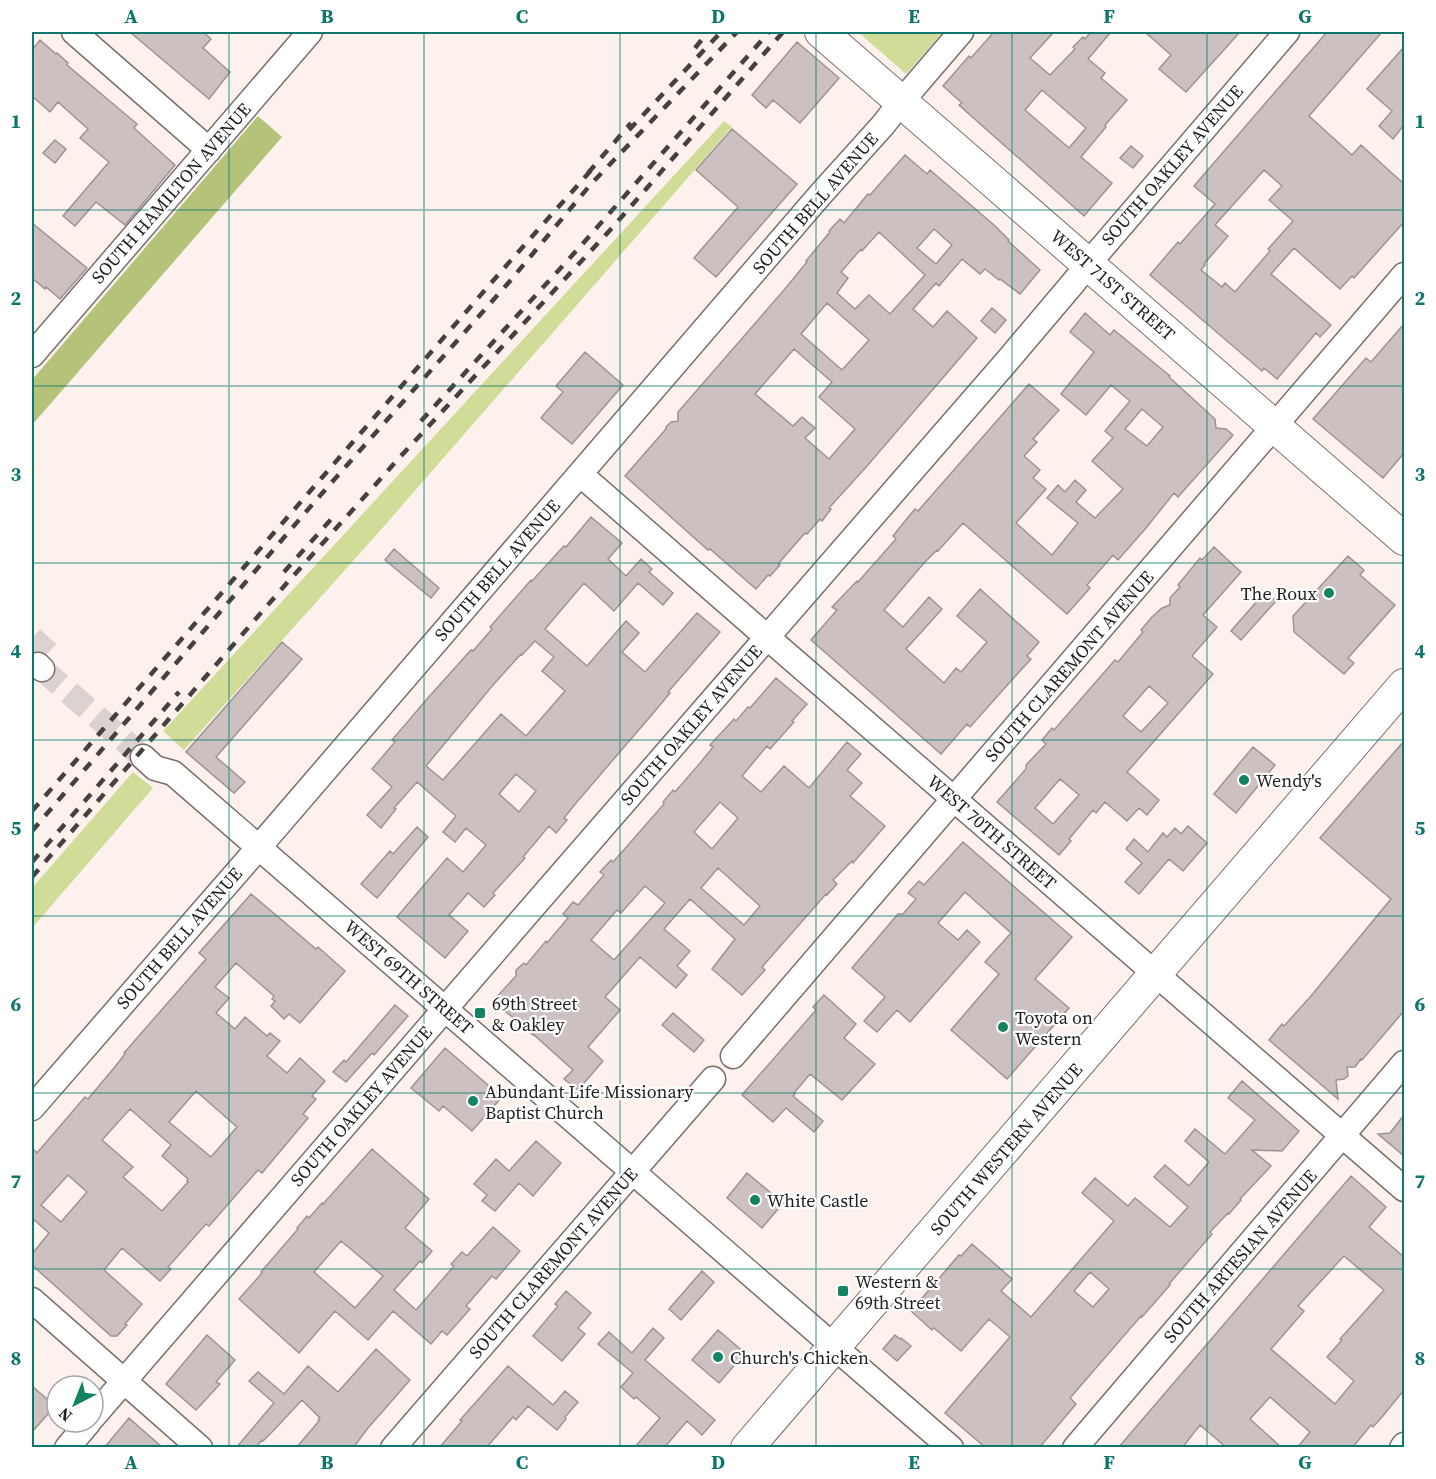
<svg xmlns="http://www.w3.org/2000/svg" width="1436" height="1479" font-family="'Source Serif 4',serif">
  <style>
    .green { fill: #d0dc98 }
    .forest { fill: #b5c279 }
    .building { fill: #ccc1c0; stroke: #9d9391; stroke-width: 1.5; fill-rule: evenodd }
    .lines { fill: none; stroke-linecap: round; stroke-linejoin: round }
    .minor-tunnel { stroke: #dbd1ce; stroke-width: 24; stroke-dasharray: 24 12; stroke-linecap: butt }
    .minor-casing { stroke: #79706c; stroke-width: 27 }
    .major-casing { stroke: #79706c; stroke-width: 34 }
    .minor { stroke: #fff; stroke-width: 24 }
    .major { stroke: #fff; stroke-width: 32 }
    .rail { stroke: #46413f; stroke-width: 4.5; stroke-dasharray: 10 10; stroke-linecap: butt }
    .grid { fill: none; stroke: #0f766e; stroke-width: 1.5; stroke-opacity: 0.55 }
    .poi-dot { fill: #148361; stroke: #fff; stroke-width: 2 }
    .labels { text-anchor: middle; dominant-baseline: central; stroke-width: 4.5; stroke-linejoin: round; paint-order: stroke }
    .street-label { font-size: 18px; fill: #221e1d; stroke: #fff }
    .poi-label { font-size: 18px; fill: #221e1d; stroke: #fff; text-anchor: start }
    .neatline { fill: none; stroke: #0f766e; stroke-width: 2 }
    .grid-label { font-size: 20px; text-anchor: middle; font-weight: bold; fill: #0f766e }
  </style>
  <rect width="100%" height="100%" fill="#fcf1ed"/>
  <path class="green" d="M858,32H943L906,74Z
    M724,121L732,127L378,533L184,750L163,731Z
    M133,772L153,788L32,928V888Z"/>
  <path class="forest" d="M258,116L282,137L32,425V380Z"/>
  <path class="building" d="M130,32H203L211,39L203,48L230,72L209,99Z
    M994,32H1054L1030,58L1050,75L1075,49L1073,47L1083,37L1085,39L1091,32H1111L1088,59L1105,73L1101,78L1127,100L1105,125L1106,127L1081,157L1112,183L1084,216L959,105L962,103L943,86L969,56L971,58ZM1042,90L1086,128L1069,148L1025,110Z
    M1145,32H1240L1186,92L1159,69L1171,55Z
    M1327,32H1382L1309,116L1352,155L1361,145L1404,184V222L1354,278L1352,276L1340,289L1294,248L1271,274L1331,325L1320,337L1316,333L1277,379L1264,368L1262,371L1150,275L1178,242L1180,244L1215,204L1194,186ZM1264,170L1282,186L1269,200L1293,221L1268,249L1270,251L1235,292L1225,283L1222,287L1201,270L1205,265L1204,264L1228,236L1215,225Z
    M40,40L56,54L57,53L68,63L67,65L137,124L134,128L175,165L125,225L96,202L75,226L63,216L109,162L80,138L88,129L58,102L50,112L32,96V50Z
    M797,42L839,78L800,123L773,100L766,108L752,95Z
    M1404,47V125L1393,139L1379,126L1392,111L1367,89Z
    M732,129L797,184L716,277L694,258L738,207L696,170Z
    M55,140L66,149L55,163L43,153Z
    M1131,146L1143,156L1133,168L1120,158Z
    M905,155L927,174L930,170L994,225L1009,240L1008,241L1040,270L1020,294L1000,279L999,280L985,269L980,274L962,259L939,286L936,283L913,309L933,327L947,311L977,338L867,466L829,508L831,509L822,521L820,519L807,534L805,533L778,564L780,565L770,576L768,575L756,589L710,549L708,550L625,476L666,429V427L671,422L678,421V412L784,290L807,262L806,261L830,232L829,231L840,219L844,223L868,194L870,195ZM934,229L952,245L936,264L917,248ZM879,232L925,275L890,314L869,295L855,309L837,293L848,278L841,272L861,249L862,251ZM827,303L869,340L842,370L801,334ZM794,349L832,382L819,397L855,429L829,459L805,438L815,428L802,417L793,426L755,394Z
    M32,223L87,268L60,299L46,287L45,289L32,278Z
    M992,308L1006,320L995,333L981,321Z
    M1085,313L1110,335L1114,330L1170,376L1169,377L1215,419L1216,428L1226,429L1233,435L1178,497L1174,493L1146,528L1118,560L1113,555L1087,585L1090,588L1067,614L963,523L938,551L937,550L924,563L884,610L903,627L929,597L942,609L906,649L944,683L956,668L961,672L987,642L957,616L980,589L1039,642L1027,656L1031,659L1020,671L970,727L967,724L941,754L811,640L837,610L832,607L857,581L858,582L896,539L893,536L905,521L915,509L918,511L1029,384L1059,410L1033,439L1037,442L1024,456L1040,470L1033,478L1046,489L1016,523L1052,555L1078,523L1047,498L1058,485L1065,492L1075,480L1086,490L1076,502L1095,518L1123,489L1092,461L1113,438L1105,431L1130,401L1111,385L1086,415L1061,394L1094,352L1070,332ZM1142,409L1163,427L1147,446L1125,429Z
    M1404,324V453L1383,478L1313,419L1366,358L1371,362Z
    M585,352L623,385L572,444L541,418L563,392L556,386Z
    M591,517L622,543L608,559L626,576L641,559L652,569L649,572L673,593L663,605L638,583L614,611L584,583L545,629L587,666L626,621L639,633L622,652L645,672L697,613L720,632L668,692L670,693L655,711L576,803L564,818L567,820L556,833L549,826L523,857L525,858L493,893L495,895L484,907L468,893L449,915L468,931L445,958L397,917L447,858L463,872L486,845L466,828L455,842L443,832L456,816L417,782L394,808L396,809L381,828L367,815L392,787L372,769L395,742L392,740L427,699L471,650L473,651L492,629L490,627L531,580L532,581L564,546L566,547ZM535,641L554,657L542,671L565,691L526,736L501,714L443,780L426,766L493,685L521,654L522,655ZM516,774L536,791L519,812L499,794Z
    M1214,547L1241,572L1203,615L1217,627L1192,656L1213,674L1127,772L1159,800L1147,815L1139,808L1127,821L1105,802L1096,813L1093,810L1069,839L1071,841L1059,855L997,802L1026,769V765L1046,744L1042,740L1052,728L1054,730L1115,660L1118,662L1143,632L1141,630L1152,617L1162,608L1170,605V598L1180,587L1178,585L1200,558L1202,560ZM1149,686L1168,703L1141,732L1123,716ZM1060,779L1079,795L1053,824L1035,808Z
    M394,549L439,588L431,598L385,560Z
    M1348,556L1364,570L1360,575L1395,605L1348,658L1354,663L1344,674L1294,632L1293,616Z
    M1265,592L1276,601L1241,640L1231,631Z
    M282,642L302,659L216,757L245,782L234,793L186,752Z
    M776,678L807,704L792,721L794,722L770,749L767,746L742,776L761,792L784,766L809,788L847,742L861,754L847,770L862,783L850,796L885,826L853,863L852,861L833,880L837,884L827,895L826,894L762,967L765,970L742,995L712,969L735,939L690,899L664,929L690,951L677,966L687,975L676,988L640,957L605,997L620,1010L588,1047L603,1061L578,1090L564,1079L573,1070L533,1034V1035L517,1022L518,1021L492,1002L516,976V970L524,963L526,965L546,941L547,943L568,918L563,914L573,902L578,905L604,875L600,872L611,860L613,862L622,852L664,804L663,802L673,790L675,792L701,762L713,747L710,745L734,719L736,721L748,707L750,708ZM720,802L738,818L712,849L694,832ZM718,868L760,906L744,925L701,888ZM645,886L665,903L614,960L591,940L617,910L621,913Z
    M1404,741V1011L1362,1060L1361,1059L1355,1067H1347L1348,1076L1344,1079L1336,1080L1338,1099L1269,1040L1282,1024L1284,1026L1311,996L1391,899L1320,838Z
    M1253,747L1275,765L1236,813L1214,794Z
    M1188,826L1207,843L1183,871L1169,859L1139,894L1125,882L1142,863L1126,849L1134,839L1148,852L1163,833L1167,837L1175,828L1181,834Z
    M417,827L428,837L377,898L361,884L390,851L393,854Z
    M963,842L1072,937L1035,979L1069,1008L1007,1079L951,1030L999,974L985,962L1011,933L965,892L938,923L958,940L967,930L980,942L910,1022L897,1010L877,1032L864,1021L885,997L852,968L898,914H903L916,899L908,893L919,881L924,885Z
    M251,894L316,949L318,947L345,971L300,1023L289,1014L284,1019L271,1006L275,1001L272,999L274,996L236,963L215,987L229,998L216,1013L235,1029L245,1017L267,1036L270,1033L280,1041L267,1056L287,1073L300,1058L325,1081L312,1096L316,1099L303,1114L308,1118L262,1173L258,1170L209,1226L206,1224L168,1267L171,1269L160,1281L122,1248L104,1270L142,1304L125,1324L127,1325L117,1336H111L32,1265V1254L49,1233L32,1218V1148L37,1153L85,1097L88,1099L114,1068L125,1054L124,1053L206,959L199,953ZM196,1091L237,1127L211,1157L169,1122ZM130,1109L171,1145L162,1156L188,1179L187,1181L188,1182L162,1211L123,1177L133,1167L102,1140ZM68,1175L87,1192L61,1222L41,1205Z
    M824,995L856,1024L844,1038L875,1064L842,1100L810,1074L794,1093L795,1094L793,1096L823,1121L814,1132L786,1108L773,1122L742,1095L816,1010L813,1007Z
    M395,1005L408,1016L374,1055L372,1053L346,1082L333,1072L344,1060L346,1062Z
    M673,1013L704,1040L694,1052L662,1025Z
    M445,1048L502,1097L472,1131L443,1106L439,1111L411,1088Z
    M1242,1081L1299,1131L1282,1151L1252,1150L1271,1166L1240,1199L1241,1200L1229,1214L1228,1213L1210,1232L1212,1234L1169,1284L1170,1285L1142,1317L1141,1316L1070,1398L1076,1404L1039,1448H986L945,1413L1010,1337L989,1319L961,1351L934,1328L932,1330L911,1311L959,1255L961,1256L972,1244L1012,1279L1001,1291L1031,1317L1114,1221L1082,1193L1095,1178L1128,1206L1135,1198L1170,1227L1188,1207L1154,1177L1165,1165L1189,1186L1209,1162L1185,1141L1195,1129L1225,1154L1255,1120L1228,1098ZM1090,1272L1109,1289L1093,1307L1074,1291Z
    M1404,1115V1156L1378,1134L1390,1133Z
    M536,1141L561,1163L533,1196L519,1183L495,1211L482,1201L487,1195L474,1184L496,1159L509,1171Z
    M372,1149L429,1199L405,1228L432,1251L422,1263L420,1261L394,1290L416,1310L454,1266L451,1264L462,1252L467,1256L493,1227L520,1251L496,1279L492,1276L466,1306L470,1309L447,1335L442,1331L431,1344L393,1311L368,1340L335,1311L299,1353L239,1299L262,1273L261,1272L298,1229L297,1228L307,1216L309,1218L322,1203L323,1204ZM341,1241L383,1276L355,1308L314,1272Z
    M747,1173L783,1203L762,1228L727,1198Z
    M1351,1176L1386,1207L1369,1227L1404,1257V1390L1382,1417L1373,1427L1371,1425L1352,1448H1297L1310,1432L1270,1397L1250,1419L1282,1448H1227L1200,1425L1182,1448H1118ZM1344,1256L1384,1290L1340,1339L1342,1340L1327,1357L1354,1381L1335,1404L1271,1349L1304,1311L1298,1306Z
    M702,1271L714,1282L681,1320L669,1309Z
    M566,1291L591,1313L578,1328L585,1334L562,1361L533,1336L558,1306L555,1304Z
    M653,1328L664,1338L645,1360L715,1420L702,1435L687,1421L664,1448H634L660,1418L636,1397L634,1399L621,1387L633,1373L598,1344L609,1332L632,1353Z
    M718,1330L745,1353L719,1383L692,1360Z
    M207,1335L235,1360L216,1382L220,1384L196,1410L166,1384Z
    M895,1335L900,1339L901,1338L911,1346L897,1361L883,1349Z
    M376,1349L410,1380L368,1428L353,1448H296L319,1421L318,1420L320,1418L302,1400L274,1430L263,1441L262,1440L255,1448H236L274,1403L249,1381L258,1372L284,1394L308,1366L338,1392Z
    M508,1366L553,1405L565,1391L578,1402L565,1417L566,1419L557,1430L528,1406L516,1420L513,1417L486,1448H439L462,1421L460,1420Z
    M32,1386L55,1406L32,1432Z
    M129,1418L163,1448H104Z"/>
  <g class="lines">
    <path class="minor-tunnel" d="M32,638L48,653
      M42,669L143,757"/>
    <g class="minor-casing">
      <path id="minor" d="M74,32L209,150
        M32,355L310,32
        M580,474L768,638L1404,1189
        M38,665L42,669
        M143,757L155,768L173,773L951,1448
        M733,1056L1404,275
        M32,1108L259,847L820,195L883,125L901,102L961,32
        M32,1300L200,1448
        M93,1417L526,915L1008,360L1074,282L1088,264L1287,32
        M67,1448L89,1422
        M393,1448L713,1079
        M1075,1448L1404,1063
        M1402,1448L1404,1445"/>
    </g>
    <g class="major-casing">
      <path id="major" d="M821,32L1404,539
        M747,1448L1404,685"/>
    </g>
    <use href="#minor" class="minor"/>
    <use href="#major" class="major"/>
    <path class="rail" d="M695,48L708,32
      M629,130L721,32
      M588,173L631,123
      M421,421L578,249L769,32
      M284,572L334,516
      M32,811L512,259L594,167
      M32,831L317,499L510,281L591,184L737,32
      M32,862L179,692
      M32,877L286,584L401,456L612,228L783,32"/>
  </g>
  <path class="grid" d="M229,32V1448M424,32V1448M620,32V1448M816,32V1448M1012,32V1448M1207,32V1448M32,210H1404M32,386H1404M32,563H1404M32,740H1404M32,916H1404M32,1093H1404M32,1269H1404"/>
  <g class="poi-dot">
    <circle cx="1329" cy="593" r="6"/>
    <circle cx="1244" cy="780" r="6"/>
    <rect x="474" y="1007" width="12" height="12" rx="3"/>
    <circle cx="1003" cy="1027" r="6"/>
    <circle cx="473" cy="1101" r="6"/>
    <circle cx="755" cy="1200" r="6"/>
    <rect x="837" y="1285" width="12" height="12" rx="3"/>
    <circle cx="718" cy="1357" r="6"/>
  </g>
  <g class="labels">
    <g class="street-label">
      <text transform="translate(1172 165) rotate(-49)">SOUTH OAKLEY AVENUE</text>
      <text transform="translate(171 193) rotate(-49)">SOUTH HAMILTON AVENUE</text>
      <text transform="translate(815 203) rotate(-49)">SOUTH BELL AVENUE</text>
      <text transform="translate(1113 285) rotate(41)">WEST 71ST STREET</text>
      <text transform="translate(497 570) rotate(-49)">SOUTH BELL AVENUE</text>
      <text transform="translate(1069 666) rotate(-49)">SOUTH CLAREMONT AVENUE</text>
      <text transform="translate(691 725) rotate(-49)">SOUTH OAKLEY AVENUE</text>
      <text transform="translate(992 832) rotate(41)">WEST 70TH STREET</text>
      <text transform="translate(179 938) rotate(-49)">SOUTH BELL AVENUE</text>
      <text transform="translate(409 977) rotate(41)">WEST 69TH STREET</text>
      <text transform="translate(361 1106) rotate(-49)">SOUTH OAKLEY AVENUE</text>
      <text transform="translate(1006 1149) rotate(-49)">SOUTH WESTERN AVENUE</text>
      <text transform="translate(1240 1256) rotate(-49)">SOUTH ARTESIAN AVENUE</text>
      <text transform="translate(553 1263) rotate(-49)">SOUTH CLAREMONT AVENUE</text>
    </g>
    <g class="poi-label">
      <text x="1317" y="593" text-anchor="end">The Roux</text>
      <text x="1256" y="780">Wendy's</text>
      <text x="492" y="1003">69th Street<tspan x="492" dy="21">&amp; Oakley</tspan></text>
      <text x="1015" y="1017">Toyota on<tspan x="1015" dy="21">Western</tspan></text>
      <text x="485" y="1091">Abundant Life Missionary<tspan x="485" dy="21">Baptist Church</tspan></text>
      <text x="767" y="1200">White Castle</text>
      <text x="855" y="1281">Western &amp;<tspan x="855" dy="21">69th Street</tspan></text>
      <text x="730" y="1357">Church's Chicken</text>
    </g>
  </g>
  <rect width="1436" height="1479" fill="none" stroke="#ffffff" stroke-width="66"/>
  <g transform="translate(75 1404) rotate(222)"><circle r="28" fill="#ffffff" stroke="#a7a5a5" stroke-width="1.5"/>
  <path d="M0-4.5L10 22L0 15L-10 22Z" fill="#148361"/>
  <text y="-9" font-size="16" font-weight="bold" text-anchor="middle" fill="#221e1d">N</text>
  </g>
  <rect x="33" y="33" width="1370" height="1413" class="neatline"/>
  <g class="grid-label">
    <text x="131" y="23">A</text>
    <text x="327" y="23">B</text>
    <text x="522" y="23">C</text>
    <text x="718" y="23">D</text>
    <text x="914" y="23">E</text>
    <text x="1109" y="23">F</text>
    <text x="1305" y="23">G</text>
    <text x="16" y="128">1</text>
    <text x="1420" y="128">1</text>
    <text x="16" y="305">2</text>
    <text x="1420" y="305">2</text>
    <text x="16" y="481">3</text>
    <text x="1420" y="481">3</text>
    <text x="16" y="658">4</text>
    <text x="1420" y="658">4</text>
    <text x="16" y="835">5</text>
    <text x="1420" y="835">5</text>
    <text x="16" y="1011">6</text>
    <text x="1420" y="1011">6</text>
    <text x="16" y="1188">7</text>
    <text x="1420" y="1188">7</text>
    <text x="16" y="1365">8</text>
    <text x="1420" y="1365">8</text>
    <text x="131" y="1469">A</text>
    <text x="327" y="1469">B</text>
    <text x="522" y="1469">C</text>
    <text x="718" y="1469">D</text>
    <text x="914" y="1469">E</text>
    <text x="1109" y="1469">F</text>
    <text x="1305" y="1469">G</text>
  </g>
</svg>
